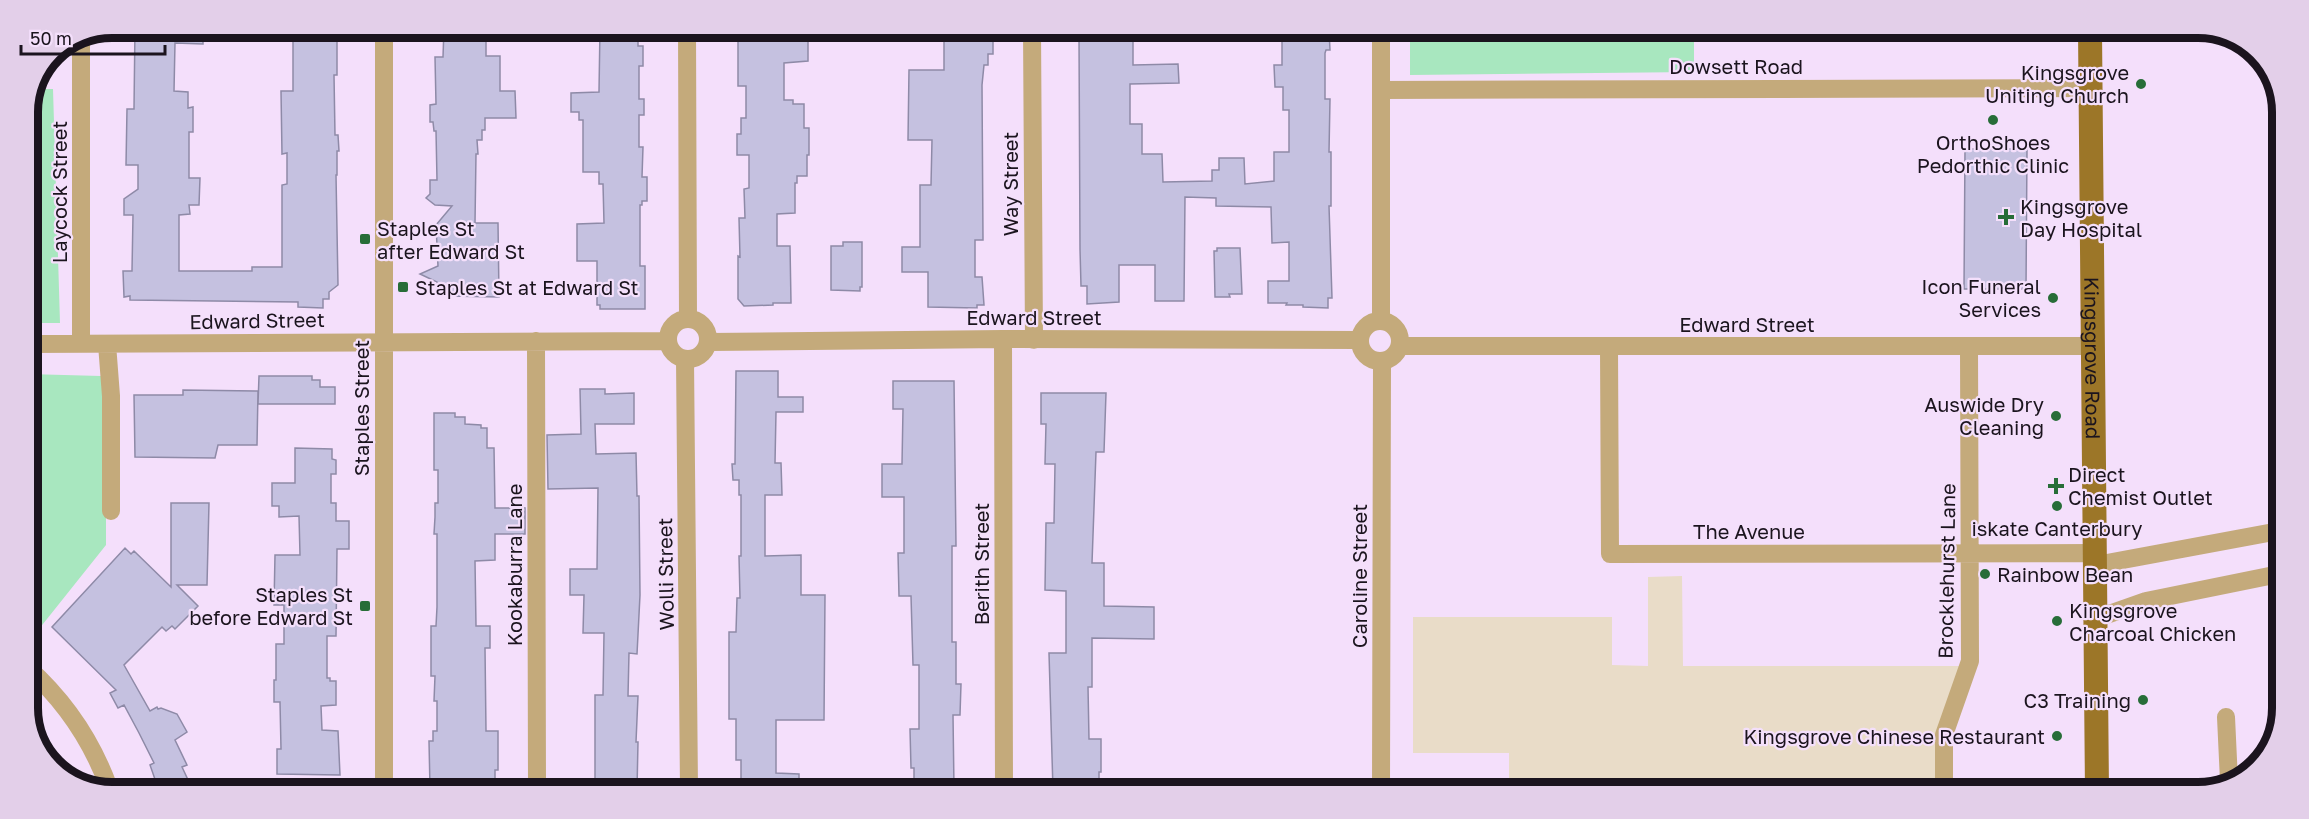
<svg xmlns="http://www.w3.org/2000/svg" width="2309" height="819" font-family="'Golos Text',sans-serif">
  <style>
    .education { fill: #e9dcc8 }
    .green { fill: #a8e7bf }
    .building { fill: #c5c1e0; stroke: #8e8aa7; stroke-width: 1.5 }
    .lines { fill: none; stroke-linecap: round; stroke-linejoin: round }
    .minor { stroke: #c4aa7b; stroke-width: 18 }
    .major { stroke: #9c7628; stroke-width: 24 }
    .poi-dot { fill: #276d38; stroke: #f4dffb; stroke-width: 2 }
    .labels { text-anchor: middle; dominant-baseline: central; stroke-width: 4.5; stroke-linejoin: round; paint-order: stroke }
    .street-label { font-size: 20px; fill: #1b141e; stroke: #f4dffb }
    .poi-label { font-size: 20px; fill: #1b141e; stroke: #f4dffb; text-anchor: end }
    .rim { fill: none; stroke: #1b141e; stroke-width: 8 }
  </style>
  <rect width="100%" height="100%" fill="#f4dffb"/>
  <path class="education" d="M1682,576L1683,666H1961L1935,791H1509V753H1413V617H1612V665L1648,666V577Z"/>
  <path class="green" d="M1410,30H1694V72L1410,75Z
    M35,89H53L60,323H27V107Z
    M27,374L101,376L106,396V545L35,634L27,627Z"/>
  <path class="building" d="M135,27L203,29V44L175,43L174,91L188,92V108L193,107V132H189V178H200L199,205H189L190,214L179,215V271H252V267H282V185L287,184V153L282,154L281,91H293V27H337V75H334L335,135H338L339,151H337V175H336L338,285L329,292V299H323V308L298,307V302L130,300V296L124,297L123,271H132L133,215H124V199L138,189V165H126L127,109H134Z
    M444,28H486V56H500V91H515L516,118H485V130H482V140H477L478,154H476L475,223H498L499,297L448,296L438,286L437,282L420,274L438,266L436,225L452,206L435,205L426,198L430,194V180H437L436,131H434L433,122H430V105L436,104L435,57H443Z
    M600,28H638V46H643V66H639V99H644V115H639V147H643L642,177H647V201H642V205H640V266H645V309H600V305H597V261H577V224L604,223L603,184H599V172H583V120H579V112H571V93L599,92Z
    M745,28H807L808,41V61L784,63V100H793V104H804V128H809V155H807V176H797V183H795V213L777,214V246H790L791,303H773V305L744,306L738,299V256L740,257L739,218H745L744,189L749,188V155H737V134H741V118H746V86H738V41H745Z
    M944,29L993,30V54H988V65H984L982,85L983,240H975V277H982L984,305H977V308L928,307V272H902V247H920V185H931L932,140H908L909,70H944Z
    M1282,30H1329L1330,50H1326L1325,53V99H1330L1329,152H1331V206H1329L1332,298H1328V308L1303,307V305H1286L1287,303H1268V281H1289V242L1272,243L1271,207L1216,206V198L1185,197L1184,301H1155V265H1119V302L1087,304V286H1081L1080,249L1079,36L1133,40V65L1178,64L1179,83L1130,84V124H1142V154H1162L1163,182L1212,181V170H1219V158H1244L1245,184L1274,181V152H1289V110H1283V87H1275L1274,65H1282Z
    M1965,149H2027L2026,289H1964Z
    M843,242H862V287H860V291L831,290V246H843Z
    M1217,248H1240L1242,294H1229L1230,297H1215L1214,251H1217Z
    M736,371H778V397H803V412H776L775,463H781L782,495H765V556L801,555V595H825L824,720H776V773L799,774V789H741V760H736V719H729V632H736L737,598H740L739,556H741V495H739V480H733L732,464H735Z
    M259,376H312V380H320V387H335V404H258Z
    M893,381H954L956,546H952V642H956V684H961L960,715H953L954,789H914V768H911L910,729H919V665H913L911,596H899L898,553H904V497H882V464H902L903,409H893Z
    M580,389H605V394L634,393V424H595L596,454L636,453L637,496H639L640,595L637,654L629,653L628,696H638L636,742H638L637,789H595V695H603L604,633H583L584,595H570V569H597L598,488L548,489L547,435L581,434Z
    M183,390L258,391L257,445H218L215,458L135,457L134,395H183Z
    M1041,393H1106L1104,452H1096L1092,563H1104V606L1154,607V639L1092,638V687H1088L1089,739H1101V772H1099V790H1053L1049,653H1066V591L1045,590L1046,523H1054L1055,464H1045L1046,424H1041Z
    M434,413H455V417H465V424L481,425V428H487V448H494L495,508H525V534H495V560L475,561L476,626H490V648H485L486,731H498V770H495V788H430L429,741H433V731H437V701H434L435,676H431V626H436L437,607V534H434L435,517V503H438V470H434Z
    M295,448L332,449V459L336,460V474H331V503H336V521H349V549H337L336,636H327V678H330V681H336V705L321,706L322,730L338,731L340,775L277,774V749H281L280,702H274V680H276V644H284V605H274L275,555H300L299,516L279,517V506H272V483H295Z
    M171,503H209L207,585H177L198,606L175,629L172,626L166,631L162,627L124,665L150,711L157,707L158,709L161,708L177,714L187,732L175,740L187,765L182,767L189,782L178,788H158L150,765L154,763L139,733L124,705L118,708L110,693L116,690L52,627L125,548L131,554L134,551L171,587Z"/>
  <g class="lines">
    <path class="minor" d="M687,28L688,319
      M1032,29L1034,340
      M81,40V344
      M1381,90L2091,88
      M668 339a20 20 0 1 1 40 0a20 20 0 1 1-40 0Z
      M1360 341a20 20 0 1 1 40 0a20 20 0 1 1-40 0Z
      M1381,321V30
      M1003,339L1004,790
      M536,341L537,789
      M709,342L1003,339L1360,340
      M27,344L668,341
      M107,344L111,396V511
      M1400,346H2094
      M1609,347L1610,554L2095,553
      M685,359L689,789
      M2096,565L2279,531
      M2095,619L2146,601L2279,574
      M27,667C64,700 92,741 109,788
      M2226,717L2229,781
      M384,788V28
      M1381,790L1382,362
      M1944,791V735L1970,661L1969,347"/>
    <path class="major" id="s1" d="M2090,31L2097,792"/>
  </g>
  <g class="poi-dot">
    <circle cx="2141" cy="84" r="6"/>
    <circle cx="1993" cy="120" r="6"/>
    <path d="M2003 208h6v6h6v6h-6v6h-6v-6h-6v-6h6z"/>
    <rect x="359" y="233" width="12" height="12" rx="3"/>
    <rect x="397" y="281" width="12" height="12" rx="3"/>
    <circle cx="2053" cy="298" r="6"/>
    <circle cx="2056" cy="416" r="6"/>
    <path d="M2053 477h6v6h6v6h-6v6h-6v-6h-6v-6h6z"/>
    <circle cx="2057" cy="506" r="6"/>
    <circle cx="1985" cy="574" r="6"/>
    <rect x="359" y="600" width="12" height="12" rx="3"/>
    <circle cx="2057" cy="621" r="6"/>
    <circle cx="2143" cy="700" r="6"/>
    <circle cx="2057" cy="736" r="6"/>
  </g>
  <g class="labels">
    <g class="street-label">
      <text x="1736" y="66">Dowsett Road</text>
      <text transform="translate(1010 184) rotate(-90)">Way Street</text>
      <text transform="translate(59 192) rotate(-90)">Laycock Street</text>
      <text x="1034" y="317">Edward Street</text>
      <text transform="translate(257 320) rotate(-1)">Edward Street</text>
      <text x="1747" y="324">Edward Street</text>
      <text stroke="none"><textPath href="#s1" startOffset="327">Kingsgrove Road</textPath></text>
      <text transform="translate(361 408) rotate(-90)">Staples Street</text>
      <text x="1749" y="531">The Avenue</text>
      <text transform="translate(981 564) rotate(-90)">Berith Street</text>
      <text transform="translate(514 565) rotate(-90)">Kookaburra Lane</text>
      <text transform="translate(1946 571) rotate(-89)">Brocklehurst Lane</text>
      <text transform="translate(665 574) rotate(-91)">Wolli Street</text>
      <text transform="translate(1359 576) rotate(-90)">Caroline Street</text>
    </g>
    <g class="poi-label">
      <text x="2129" y="72">Kingsgrove<tspan x="2129" dy="23">Uniting Church</tspan></text>
      <text x="1993" y="142" text-anchor="middle">OrthoShoes<tspan x="1993" dy="23">Pedorthic Clinic</tspan></text>
      <text x="2020" y="206" text-anchor="start">Kingsgrove<tspan x="2020" dy="23">Day Hospital</tspan></text>
      <text x="377" y="228" text-anchor="start">Staples St<tspan x="377" dy="23">after Edward St</tspan></text>
      <text x="2041" y="286">Icon Funeral<tspan x="2041" dy="23">Services</tspan></text>
      <text x="415" y="287" text-anchor="start">Staples St at Edward St</text>
      <text x="2044" y="404">Auswide Dry<tspan x="2044" dy="23">Cleaning</tspan></text>
      <text x="2068" y="474" text-anchor="start">Direct<tspan x="2068" dy="23">Chemist Outlet</tspan></text>
      <text x="2057" y="528" text-anchor="middle">iskate Canterbury</text>
      <text x="1997" y="574" text-anchor="start">Rainbow Bean</text>
      <text x="353" y="594">Staples St<tspan x="353" dy="23">before Edward St</tspan></text>
      <text x="2069" y="610" text-anchor="start">Kingsgrove<tspan x="2069" dy="23">Charcoal Chicken</tspan></text>
      <text x="2131" y="700">C3 Training</text>
      <text x="2045" y="736">Kingsgrove Chinese Restaurant</text>
    </g>
  </g>
  <path d="M0 0H2309V819H0ZM112 38H2198A74 74 0 0 1 2272 112V708A74 74 0 0 1 2198 782H112A74 74 0 0 1 38 708V112A74 74 0 0 1 112 38Z" fill="#e3cfe9" fill-rule="evenodd"/>
  <path class="rim" d="M112 38H2198A74 74 0 0 1 2272 112V708A74 74 0 0 1 2198 782H112A74 74 0 0 1 38 708V112A74 74 0 0 1 112 38Z"/>
  <path d="M21 45v9h144v-9" fill="none" stroke="#1b141e" stroke-width="3"/>
  <text x="30" y="45" font-size="18" fill="#1b141e" stroke="#f4dffb" stroke-width="4.5" paint-order="stroke">50 m</text>
</svg>
